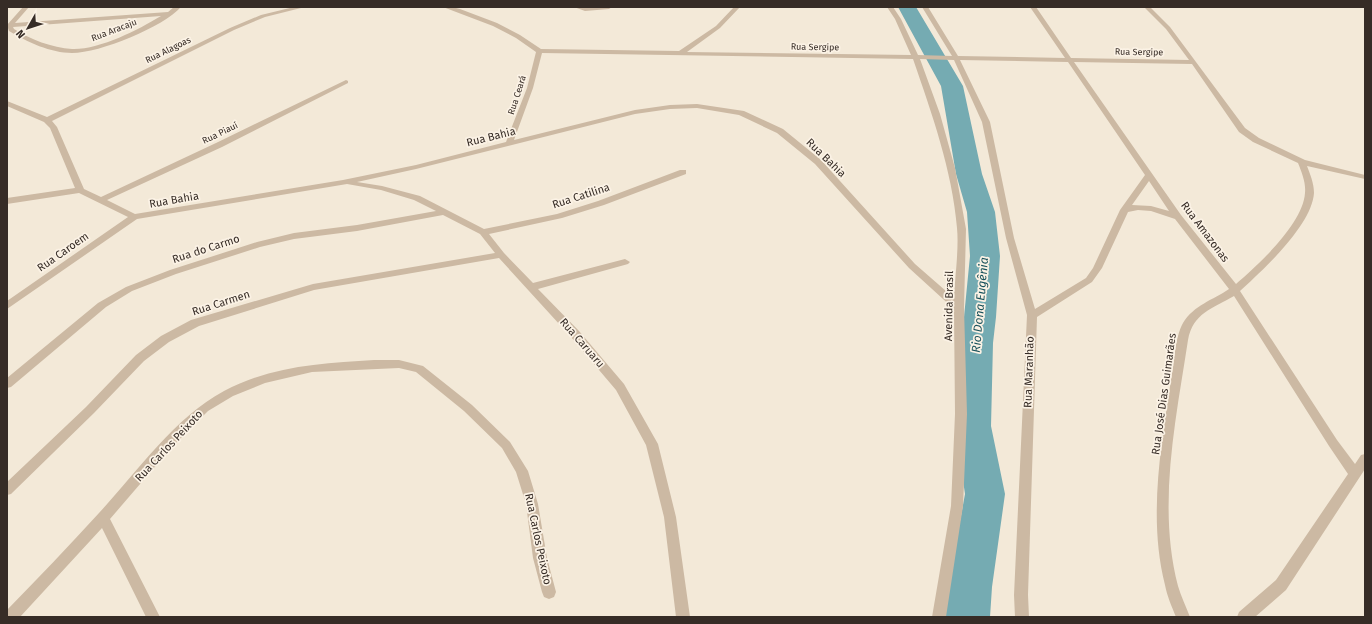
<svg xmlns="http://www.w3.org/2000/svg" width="1372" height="624" font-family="'Fira Sans',sans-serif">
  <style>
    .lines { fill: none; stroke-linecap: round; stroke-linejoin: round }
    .river { fill: #75abb2; fill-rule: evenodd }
    .street { fill: #ccb9a3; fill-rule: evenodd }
    .labels { text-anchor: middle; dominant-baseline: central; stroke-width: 3.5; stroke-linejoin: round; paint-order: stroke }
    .far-street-label { font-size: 9px; fill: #362c26; stroke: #fbf2e5 }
    .street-label { font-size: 11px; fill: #362c26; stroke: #fbf2e5 }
    .water-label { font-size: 12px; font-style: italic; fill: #18515b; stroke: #fbf2e5 }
  </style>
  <rect width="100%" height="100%" fill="#f3e9d8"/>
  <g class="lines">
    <path class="river" d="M898,7H916L963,86L982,174L995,212L1000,256L996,317L993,343L991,426L1005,494L992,587L990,617H944L948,587L965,494L955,426L959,343L964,317L970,256L967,212L956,174L941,86Z"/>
    <path class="street" d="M23,7H29L15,23L168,12L174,7H181C163,27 100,53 72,53C51,53 27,42 9,31L7,25ZM161,16C138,30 99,50 72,49C52,48 30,39 14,29L13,27Z
      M294,7H305L265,17L234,30L52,121L57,127L84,189L101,197L216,143L346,80L348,81V83L222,147L107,200L135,214L343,180L416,165L506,142L527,88L536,52L516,38L493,26L443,7H452L460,9L497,23L520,35L541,49L679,51L716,26L734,7H740L720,28L687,52L911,55L895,19L887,7H893L901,19L918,55L952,56L922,7H928L958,56L1065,58L1030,7H1036L1071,58L1189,60L1166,29L1144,7H1150L1170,27L1245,128L1259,138L1305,160L1365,175V179L1307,166C1310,174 1314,183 1314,193C1312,225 1263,270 1240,291L1337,440L1355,464L1361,455L1365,454V469L1286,590L1255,617H1237L1239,612L1276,580L1348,474L1329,446L1234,296C1212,309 1193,313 1188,340C1176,419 1157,506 1178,586C1181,596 1186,607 1190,617H1176C1172,607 1167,596 1165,585C1148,518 1161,446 1171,380C1174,363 1175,337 1183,323C1194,305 1213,300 1229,289L1175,219L1151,211L1138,210L1128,212L1102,268L1092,282L1037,317L1028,595L1029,617H1015L1014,595L1027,315L1006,238L982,122L954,60L920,59L940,114L955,168L966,229L964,308L967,414L963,506L946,617H932L951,506L955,414L954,309L909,268L815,164L777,133L739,115L697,108L670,109L635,114L416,169L357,182L382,186L420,196L484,229L557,214L598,201L680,170H686V174L604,205L562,218L489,234L504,253L533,283L625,259L630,262L628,264L538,289L579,331L624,384L658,444L676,517L690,617H676L664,517L646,445L616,390L571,337L499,258L314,290L199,326L169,342L144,361L94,413L11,494L7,495V482L86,407L136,355L161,336L191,320L313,284L495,253L480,234L443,215L357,231L294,239L260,247L176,274L132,291L106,307L11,387L7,388V378L98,303L126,287L170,270L257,242L294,233L357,225L436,211L414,200L381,190L347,184L137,219L7,309V301L128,217L79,193L7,204V198L75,188L50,128L44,122L7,106V101L47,117L230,28L261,15ZM542,53L913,59C932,114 952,170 957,228C959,248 955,277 954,298L915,264L821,160L783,129L744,111L697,104L670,105L635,110L514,140L533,88ZM960,60L1068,62L1145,175L1120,210L1093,268L1086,278L1035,309L1014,238L990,122ZM1074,62L1192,64L1239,132L1253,142L1298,163C1302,173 1306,183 1305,193C1303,224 1258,265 1236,284L1181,215ZM1149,181L1169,211L1151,206L1132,205Z
      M574,7H612L609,9L585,11Z
      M374,360H399L423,366L472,405L510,442L528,471L538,504L547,558L556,592L554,597L549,599L544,597L542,592L533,558L526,504L516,472L502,448L464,411L416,372L399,368L312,372L265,383L233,396L208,411L171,448L110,519L160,617H146L102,528L20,617H7V610C38,578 69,546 99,513C137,472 174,418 224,391C270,366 323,363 374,360Z"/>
  </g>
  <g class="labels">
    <g class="far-street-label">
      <text transform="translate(114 30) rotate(-21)">Rua Aracaju</text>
      <text transform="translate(815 47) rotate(1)">Rua Sergipe</text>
      <text transform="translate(168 50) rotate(-26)">Rua Alagoas</text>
      <text transform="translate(1139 52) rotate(1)">Rua Sergipe</text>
      <text transform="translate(517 95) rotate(-72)">Rua Ceará</text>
      <text transform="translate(220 133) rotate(-26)">Rua Piauí</text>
    </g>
    <g class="street-label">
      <text transform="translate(491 137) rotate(-14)">Rua Bahia</text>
      <text transform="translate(826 158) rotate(44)">Rua Bahia</text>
      <text transform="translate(581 196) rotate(-18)">Rua Catilina</text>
      <text transform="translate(174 200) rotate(-10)">Rua Bahia</text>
      <text transform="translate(1205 232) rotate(53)">Rua Amazonas</text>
      <text transform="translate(206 249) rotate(-18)">Rua do Carmo</text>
      <text transform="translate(63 252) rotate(-35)">Rua Caroem</text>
      <text transform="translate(221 303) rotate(-18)">Rua Carmen</text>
      <text transform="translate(949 306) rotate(-89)">Avenida Brasil</text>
      <text transform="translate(582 343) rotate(49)">Rua Caruaru</text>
      <text transform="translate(1029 372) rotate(-88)">Rua Maranhão</text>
      <text transform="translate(1164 394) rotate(-82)">Rua José Dias Guimarães</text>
      <text transform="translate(169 446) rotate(-47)">Rua Carlos Peixoto</text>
      <text transform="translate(538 539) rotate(78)">Rua Carlos Peixoto</text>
    </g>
    <g class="water-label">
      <text transform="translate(980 305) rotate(-85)">Rio Dona Eugênia</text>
    </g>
  </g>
  <rect width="1372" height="624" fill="none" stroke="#362c26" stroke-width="16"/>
  <g transform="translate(28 28) rotate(231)" stroke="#fbf2e5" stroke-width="3" paint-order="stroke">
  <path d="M0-3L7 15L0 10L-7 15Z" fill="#362c26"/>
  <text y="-6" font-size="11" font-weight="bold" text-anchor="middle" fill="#362c26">N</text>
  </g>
</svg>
